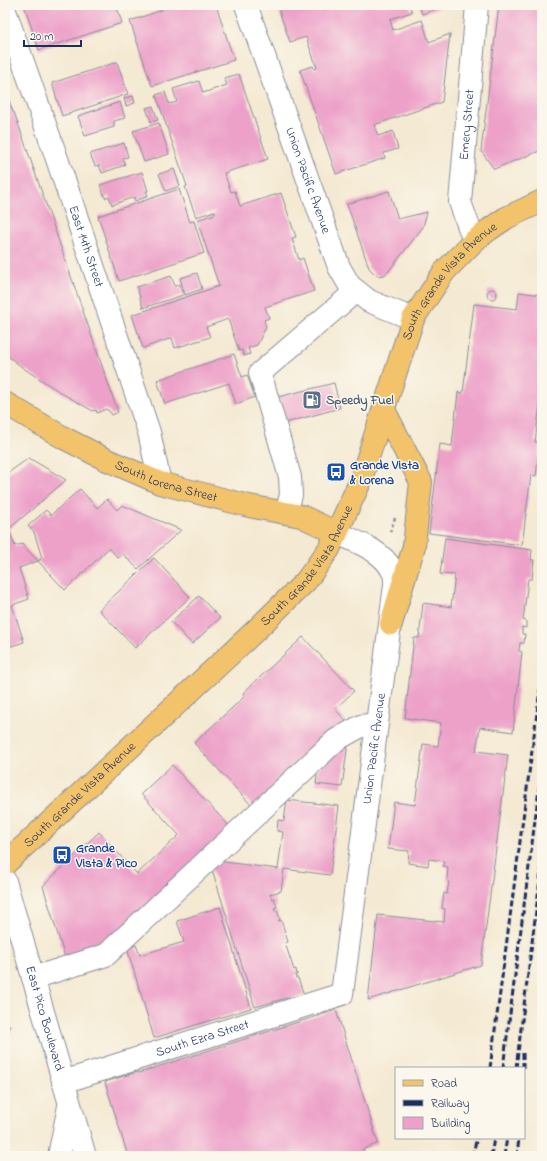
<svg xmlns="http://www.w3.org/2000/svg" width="547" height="1161" font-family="'Indie Flower',sans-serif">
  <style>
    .building { fill: #eda1c9 }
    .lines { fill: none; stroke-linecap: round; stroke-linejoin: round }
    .minor-casing { stroke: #888c98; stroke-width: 24 }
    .major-casing { stroke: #888c98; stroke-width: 24 }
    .path { stroke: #888c98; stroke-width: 2.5; stroke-dasharray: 3 3; stroke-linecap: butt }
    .minor { stroke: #fff; stroke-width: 22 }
    .major { stroke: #f2c36a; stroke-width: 22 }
    .rail { stroke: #1b2f5e; stroke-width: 3; stroke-dasharray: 6 3; stroke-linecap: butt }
    .labels { text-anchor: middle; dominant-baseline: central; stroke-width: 3; stroke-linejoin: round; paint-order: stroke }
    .street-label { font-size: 13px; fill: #1b2f5e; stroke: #fbf7ec }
    .service-label { font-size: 13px; font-weight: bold; fill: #4e5e75; stroke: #fbf7ec; text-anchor: start }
    .transit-label { font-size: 13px; font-weight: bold; fill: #164399; stroke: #fbf7ec; text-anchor: start }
  </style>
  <rect width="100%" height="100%" fill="#fbf7ec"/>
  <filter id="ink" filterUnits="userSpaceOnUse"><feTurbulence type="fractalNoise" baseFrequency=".025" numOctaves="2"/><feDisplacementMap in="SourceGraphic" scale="8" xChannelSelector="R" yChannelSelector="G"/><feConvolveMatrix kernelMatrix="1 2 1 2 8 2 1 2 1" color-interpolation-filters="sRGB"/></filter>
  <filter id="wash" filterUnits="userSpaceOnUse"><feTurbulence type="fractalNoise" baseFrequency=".012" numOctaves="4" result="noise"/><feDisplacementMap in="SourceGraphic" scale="16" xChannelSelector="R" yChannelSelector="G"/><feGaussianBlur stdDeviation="0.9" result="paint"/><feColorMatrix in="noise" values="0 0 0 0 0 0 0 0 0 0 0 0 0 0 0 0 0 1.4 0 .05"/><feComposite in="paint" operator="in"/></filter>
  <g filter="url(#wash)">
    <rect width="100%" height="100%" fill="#f4e9d2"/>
    <g id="blocks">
      <path class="building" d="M24,5H116L122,23L39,50Z
        M160,5H216L234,60L152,86L130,21L162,10Z
        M277,5H409L412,12L390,19L393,30L422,20L429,42L450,34L442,102L374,125L378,136L393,131L398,149L384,153L385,158L336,174L300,70L313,66L314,69L317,68L306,37L290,42Z
        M419,5H448L422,14Z
        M499,5H542V150L494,169L481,151Z
        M117,62L128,94L62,116L52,83Z
        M239,74L268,159L224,173L231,192L235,191L240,206L281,193L296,237L292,238L299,260L303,258L314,291L265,307L269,318L264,320L266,327L257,345L248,348L250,354L244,356L242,350L239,351L228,319L206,327L210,337L175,348L172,338L143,348L132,315L219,286L197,220L215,214V211L196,217L185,187L187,186L156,95L165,92L169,104L177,102L173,89L199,81L203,93L227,85L224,78Z
        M5,90L13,112H14L118,412L112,415L109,411L106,409L97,413L96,410L93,411L63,394L26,370L5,354Z
        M133,96L135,103L126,106L124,98Z
        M120,102L125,118L114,121V127L85,136L78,116Z
        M153,106L158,120L151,122L146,108Z
        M159,123L169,154L144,162L133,131Z
        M124,143L128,157L123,158L125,165L102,173L99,165L95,166L90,154Z
        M174,169L180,186L166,191L159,174Z
        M142,172L148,191H146L148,195L146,196V197L135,201L134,197L112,205L109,196L105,198L100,185Z
        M179,189L190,222L194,221L204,253L119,281L98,216Z
        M389,191L398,219L427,212L423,227L388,272L384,275L379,276L375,274L369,268L347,204Z
        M197,273L202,289L185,295L180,278Z
        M171,276L175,286L179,284L183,295L143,308L137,287Z
        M487 294a5 5 0 1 1 10 0a5 5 0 1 1-10 0Z
        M519,292L542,295V389L535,442L540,443L536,476L531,475L522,545L429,533L440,444L452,446L458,392L463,393L474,304L517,309Z
        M234,354L242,377L247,375L255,397L236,404L229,383L165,404L157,380Z
        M334,383L340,408L285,423L278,397Z
        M29,458L66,480L9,529L5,525V475Z
        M80,489L97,508L107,499L117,510L122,505L181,530L138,569L123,554L118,558L109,548L65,590L38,561L42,558L34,532L28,526L46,510L51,515Z
        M9,530L15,546L22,544L38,561L19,568L29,599L12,605L24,642L5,648V531Z
        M445,538L532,550L531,560H534L532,579H528L524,613L523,620L526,621V628L522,627V634H525L524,643H520L519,651L522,652L513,732L480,727L476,751L508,755L481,965L368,1000L378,915L444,922L445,909L442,908L444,893L447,894L449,881L447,880L448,867L443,866L444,861L429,859L428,866L408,863L409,851L388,849L394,802L415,805L423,744L438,746L441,723L405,718L414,638H419L423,603L451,607L455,575L440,574Z
        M154,558L190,597L135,648L99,610Z
        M199,596L220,618L192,644L171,622Z
        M303,637L354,691L335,709L346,721L305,760L302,757L276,780L279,784L254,808L194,743L245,696L243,693Z
        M348,743L342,787L316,784L318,768Z
        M172,765L231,828L101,949L66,961L43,886L99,832L137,874L179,835L141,794Z
        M287,800L339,806L330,875L284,869L281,891L270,894L272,899L274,898L277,907L274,908L275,911L277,910L280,919L278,921L281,920L285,932L288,942L285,943L294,970L296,969L297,975H295L296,978H298L304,995L291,999L290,997L255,1007L211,866L217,861L278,869L283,832L277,831L278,820L284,821Z
        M220,907L251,1008L154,1038L127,948L136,945L140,955L184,942L177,921Z
        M336,1010L378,1143L362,1150L364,1156H128L105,1082L137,1072L138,1073Z
        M5,1024L10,1025L6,1048H5Z"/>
    </g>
  </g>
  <g filter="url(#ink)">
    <use href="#blocks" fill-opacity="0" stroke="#888c98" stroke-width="1"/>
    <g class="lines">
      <g class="minor-casing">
        <g id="minor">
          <path id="s1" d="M246,5L339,267L350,286L369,301L413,319"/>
          <path id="s2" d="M5,11L54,150L149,432L160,483"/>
          <path id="s3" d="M474,241L460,202L477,5"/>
          <path d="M286,513L291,495L290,477L260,373L356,291"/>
          <path id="s4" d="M5,881L85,1156"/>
          <path d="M33,978L106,955L336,740L361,726L376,724"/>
          <path id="s5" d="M63,1082L342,994L395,585C395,580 395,574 392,570C383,551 355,541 337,533"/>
          <path d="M59,1156L69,1106"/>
        </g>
      </g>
      <g class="major-casing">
        <g id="major">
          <path id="s6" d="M5,403L64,438L107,460L160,483L249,506L301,516L337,533"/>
          <path d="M384,410L421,482L414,546L391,624"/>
          <path id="s7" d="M5,864L255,631L306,581L329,549L360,482L413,319L444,272L474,241L490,229L506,218L542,201"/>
        </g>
      </g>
      <path class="path" d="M390,532L395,518"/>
      <use href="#minor" class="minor"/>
      <use href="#major" class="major"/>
      <path class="rail" d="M490,1068L542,675
        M503,1068L542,766
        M516,1068L542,864
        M523,1068V1051
        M472,1156L477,1138
        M491,1156L494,1138
        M504,1156L507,1138
        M517,1156L519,1138"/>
    </g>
  </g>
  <defs>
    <g id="fuel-square" transform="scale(1)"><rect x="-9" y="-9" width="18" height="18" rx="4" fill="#5c6f8a" stroke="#fbf7ec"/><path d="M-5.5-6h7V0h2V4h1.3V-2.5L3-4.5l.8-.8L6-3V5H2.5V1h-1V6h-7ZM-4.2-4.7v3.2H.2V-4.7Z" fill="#fff"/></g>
    <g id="bus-square" transform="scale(1)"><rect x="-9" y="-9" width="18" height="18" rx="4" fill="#1a4fb4" stroke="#fbf7ec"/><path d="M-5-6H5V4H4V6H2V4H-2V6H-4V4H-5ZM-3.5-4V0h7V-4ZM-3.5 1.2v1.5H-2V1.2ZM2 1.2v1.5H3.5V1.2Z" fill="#fff"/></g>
  </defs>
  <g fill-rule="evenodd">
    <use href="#fuel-square" x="312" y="400"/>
    <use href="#bus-square" x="336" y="472"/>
    <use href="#bus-square" x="62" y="855"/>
  </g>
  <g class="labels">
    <g class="street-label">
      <text stroke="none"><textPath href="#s3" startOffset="119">Emery Street</textPath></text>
      <text stroke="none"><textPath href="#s1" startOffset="186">Union Pacific Avenue</textPath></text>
      <text stroke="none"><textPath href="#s2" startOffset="249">East 14th Street</textPath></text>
      <text stroke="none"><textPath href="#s7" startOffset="750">South Grande Vista Avenue</textPath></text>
      <text stroke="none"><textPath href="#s6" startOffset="180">South Lorena Street</textPath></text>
      <text stroke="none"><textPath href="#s7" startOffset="426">South Grande Vista Avenue</textPath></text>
      <text stroke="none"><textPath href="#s5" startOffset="540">Union Pacific Avenue</textPath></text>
      <text stroke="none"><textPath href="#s7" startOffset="102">South Grande Vista Avenue</textPath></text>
      <text stroke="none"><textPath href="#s4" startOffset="143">East Pico Boulevard</textPath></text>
      <text stroke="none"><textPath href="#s5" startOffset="146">South Ezra Street</textPath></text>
    </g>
    <g class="service-label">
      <text x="326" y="400">Speedy Fuel</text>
    </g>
    <g class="transit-label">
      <text x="350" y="465">Grande Vista<tspan x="350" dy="15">&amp; Lorena</tspan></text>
      <text x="76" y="848">Grande<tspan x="76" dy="15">Vista &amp; Pico</tspan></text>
    </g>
  </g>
  <rect width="547" height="1161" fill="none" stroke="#fbf7ec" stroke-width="20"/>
  <rect x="395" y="1067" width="130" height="72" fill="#fbf7ec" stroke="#a1a7b3"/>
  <rect x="403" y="1080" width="20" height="6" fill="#f2c36a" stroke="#a1a7b3"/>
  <text x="431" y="1087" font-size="12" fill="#1b2f5e">Road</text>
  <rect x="403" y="1100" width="20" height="6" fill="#1b2f5e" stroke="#a1a7b3"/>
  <text x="431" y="1107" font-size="12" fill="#1b2f5e">Railway</text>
  <rect x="403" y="1117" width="20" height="12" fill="#eda1c9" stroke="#a1a7b3"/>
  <text x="431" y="1127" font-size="12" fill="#1b2f5e">Building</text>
  <path d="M24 40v6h57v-6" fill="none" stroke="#1b2f5e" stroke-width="2"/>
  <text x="30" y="40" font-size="12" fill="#1b2f5e" stroke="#fbf7ec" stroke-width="3" paint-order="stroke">20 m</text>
</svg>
